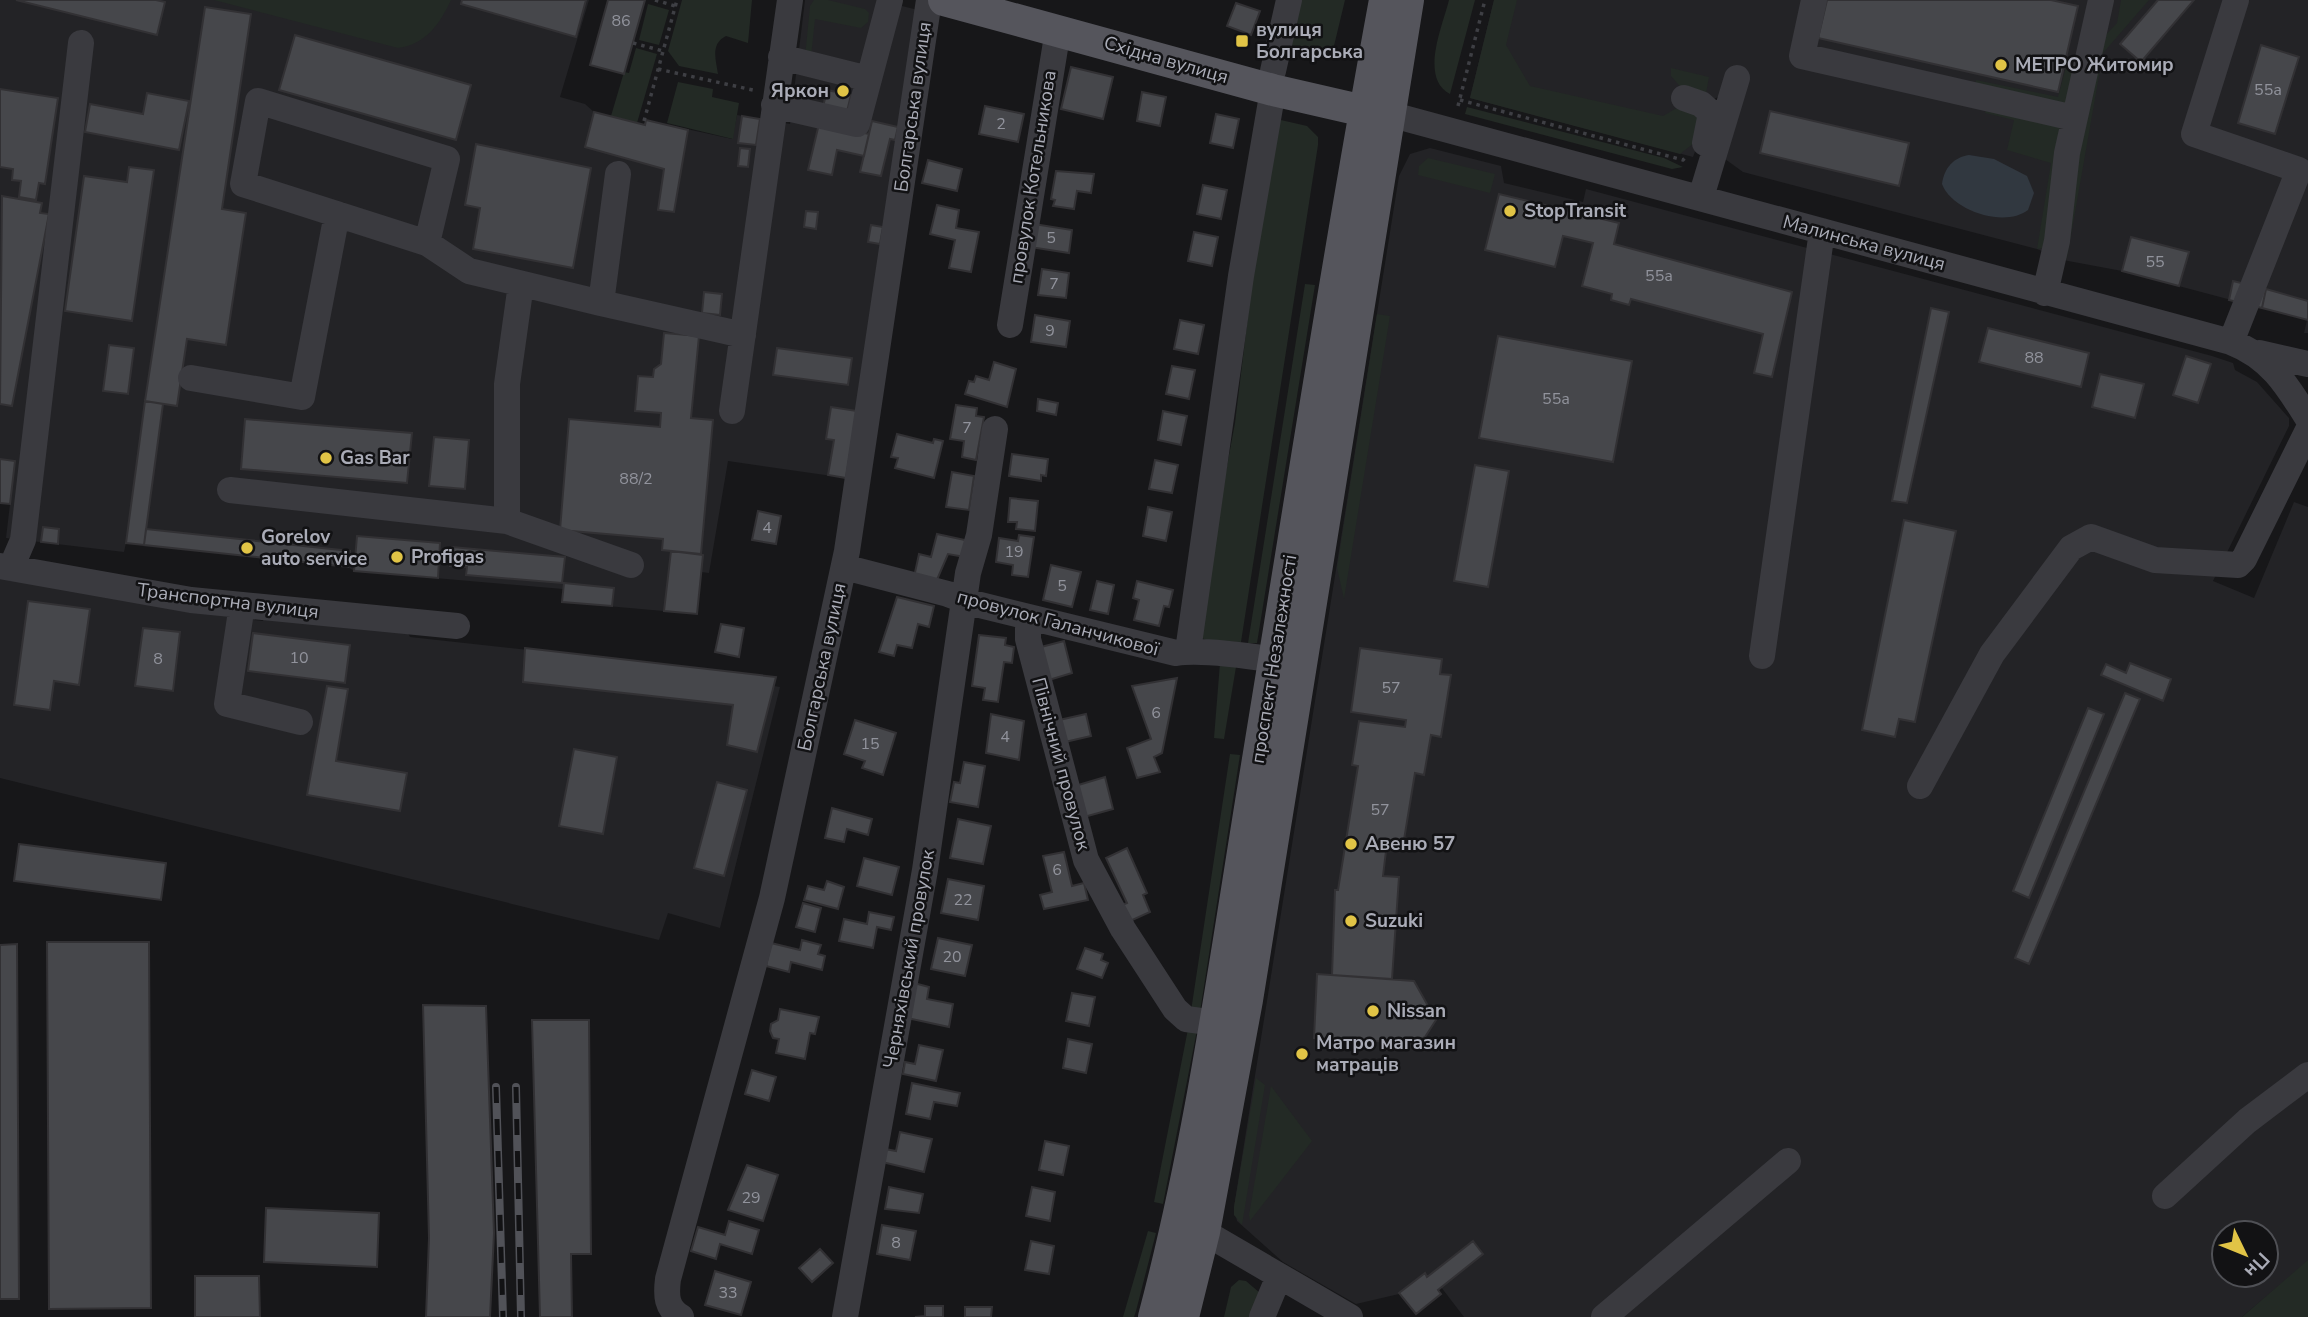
<svg xmlns="http://www.w3.org/2000/svg" width="2308" height="1317" font-family="'Nunito Sans',sans-serif">
  <style>
    .built { fill: #232326; fill-rule: evenodd }
    .green { fill: #232a25 }
    .water { fill: #313840 }
    .building { fill: #46474b; stroke: #323134; stroke-width: 2 }
    .lines { fill: none; stroke-linecap: round; stroke-linejoin: round }
    .path { stroke: #3e3f44; stroke-width: 3.5; stroke-dasharray: 3.5 5; stroke-linecap: butt }
    .minor { stroke: #3a3a3f; stroke-width: 26 }
    .major { stroke: #55555c; stroke-width: 32 }
    .rail-casing { stroke: #515258; stroke-width: 8 }
    .rail { stroke: #121214; stroke-width: 5; stroke-dasharray: 16; stroke-linecap: butt }
    .poi-dot { fill: #e1c446; stroke: #121214; stroke-width: 2.5 }
    .labels { text-anchor: middle; dominant-baseline: central; stroke-width: 5; stroke-linejoin: round; paint-order: stroke }
    .number-label { font-size: 16px; fill: #91939c }
    .poi-label { font-size: 19px; font-weight: bold; fill: #aaacb7; stroke: #121214; text-anchor: start }
    .street-label { font-size: 19px; fill: #aaacb7; stroke: #121214 }
  </style>
  <rect width="100%" height="100%" fill="#171719"/>
  <path class="built" d="M0,0H589L560,97L585,104L594,112L637,123L645,125L646,120L732,139L737,115L790,124L805,0H878L918,10L846,478L728,461L709,573L701,572L697,614L562,602L563,589L354,571L348,567L126,543L124,552L6,538L10,504L0,503Z
    M1494,0H2308V333H2304L2307,320L2122,271L2063,260L2037,249L1743,172L1725,159L1718,97L1714,99L1693,157L1470,98Z
    M1430,148L1501,166L1504,183L1583,202L1586,189L2212,356L2233,363L2235,370L2257,382L2289,418V426L2213,581L2254,598L2294,502L2308,507V1261L2242,1317H1464L1441,1287L1438,1290L1441,1294L1416,1314L1399,1294L1356,1304L1283,1262L1237,1221L1234,1207L1399,176L1410,154ZM2224,1233H2266V1275H2224Z
    M0,576L237,618L263,621L265,613L408,633L410,637L776,677L774,686L780,687L720,928L668,913L659,940L0,778Z"/>
  <path class="green" d="M214,0H451C440,24 425,45 398,48Z
    M682,0H752L748,43L726,36C710,44 716,60 718,74L679,66L668,51Z
    M814,0H828L865,9L869,13L868,22L861,28L815,19L811,57H805L810,6Z
    M1293,0H1345L1333,50L1306,52L1287,48Z
    M1449,0H1475L1450,94C1419,78 1443,25 1449,0Z
    M1494,0H1517L1506,45L1530,86L1663,116L1682,105L1701,113L1694,143L1680,154L1470,98Z
    M2121,0H2149L2103,53L2067,258L2063,260L2077,149L2100,41L2117,23Z
    M648,4L669,10L659,45L639,40Z
    M636,48L657,54L637,123L611,116L624,72L629,73Z
    M2066,67L2076,70L2068,107L1974,90L1976,80L2058,97Z
    M1671,68L1709,77L1705,99L1684,91L1671,76Z
    M678,82L713,89L712,97L739,103L733,139L667,123Z
    M1467,107L1664,158L1683,167L1672,169L1465,114Z
    M1987,108L2057,125L2061,130L2048,247L2037,249L2051,163L2007,150L2014,120L1985,113Z
    M1272,118L1307,126L1318,137V145L1241,642L1208,641L1202,638L1206,579L1235,423Z
    M1428,158L1495,174L1490,193L1418,175L1419,166Z
    M1305,284L1315,285L1257,643H1248Z
    M1377,314L1390,316L1344,599L1337,568Z
    M1237,661L1224,739L1214,738L1220,663Z
    M1230,754L1240,755L1200,1012L1191,1011Z
    M1188,1029L1197,1030L1163,1204L1154,1202Z
    M1256,1078L1265,1085L1242,1225L1234,1215V1207Z
    M1271,1086L1312,1141L1250,1221L1249,1215Z
    M1148,1231L1156,1233L1136,1311L1134,1317H1123Z
    M2308,1260V1317H2242Z
    M1239,1280L1246,1281L1260,1293L1256,1317H1224L1231,1287Z"/>
  <path class="water" d="M1969,155L1994,159L2027,176L2034,193L2028,210C2005,228 1952,211 1942,184C1944,168 1954,157 1969,155Z"/>
  <path class="building" d="M16,0H156L165,2L157,35Z
    M462,0H586L576,37L461,4Z
    M608,0H645L624,74L590,65Z
    M1827,0H2051L2078,6L2058,92L1818,38Z
    M2158,0H2194L2141,62L2120,44Z
    M1236,3L1260,11L1251,35L1227,26Z
    M205,7L251,14L222,209L246,213L226,345L187,339L177,406L145,401Z
    M295,35L471,85L456,140L279,90Z
    M2261,45L2299,57L2275,134L2238,123Z
    M1071,67L1113,77L1103,119L1061,109Z
    M0,89L58,98L45,184L39,183L36,200L19,197L21,181L12,180L13,169L0,167Z
    M827,90L851,95L843,128L869,134L864,156L837,150L832,175L808,170Z
    M1142,92L1166,97L1160,126L1137,121Z
    M147,93L189,101L179,150L85,132L90,104L143,114Z
    M985,106L1024,114L1018,142L979,134Z
    M1770,111L1909,143L1899,186L1760,153Z
    M594,112L645,125L646,120L688,130L674,212L658,210L664,169L585,147Z
    M1216,114L1239,119L1233,148L1210,143Z
    M742,116L760,119L756,145L738,143Z
    M872,121L898,127L895,140L890,139L881,176L860,172Z
    M476,144L591,168L573,268L473,249L480,208L465,205Z
    M740,148L750,149L748,167L738,166Z
    M928,160L962,169L957,191L922,183Z
    M129,167L154,170L132,321L65,311L84,176L127,182Z
    M1056,171L1094,174L1091,193L1077,191L1074,209L1053,206L1055,200L1051,199Z
    M1203,185L1227,190L1221,219L1197,214Z
    M1499,194L1619,223L1614,244L1792,292L1772,377L1754,373L1763,334L1631,299L1629,305L1611,300L1612,294L1582,286L1593,243L1563,236L1555,267L1485,250Z
    M2,196L42,203L40,213L49,214L12,406L0,404Z
    M937,205L959,210L956,228L979,232L971,272L949,268L955,240L930,234Z
    M806,211L818,212L816,229L804,227Z
    M1034,224L1072,230L1069,253L1030,247Z
    M871,225L883,227L880,244L868,242Z
    M1194,232L1218,237L1212,266L1188,261Z
    M2131,237L2189,252L2179,286L2122,271Z
    M1042,269L1069,273L1066,298L1038,295Z
    M2233,281L2266,289L2262,308L2229,300Z
    M2266,289L2308,301V320L2262,308Z
    M704,292L722,294L720,315L702,313Z
    M1931,308L1949,312L1907,503L1892,501Z
    M1035,315L1070,321L1066,347L1031,342Z
    M1180,320L1204,325L1198,354L1174,349Z
    M1988,328L2089,353L2081,387L1979,362Z
    M664,333L699,336L691,418L713,420L701,554L662,550L663,539L560,530L569,419L660,427L661,413L635,411L638,376L653,377L654,369L661,364Z
    M1498,336L1632,361L1613,462L1479,438Z
    M109,345L134,348L128,394L103,391Z
    M777,348L852,358L848,385L773,375Z
    M2186,356L2211,364L2198,403L2173,395Z
    M994,362L1016,369L1007,407L965,394L969,381L974,382L976,376L989,380Z
    M1172,366L1195,370L1189,399L1166,394Z
    M2100,374L2144,384L2135,418L2092,407Z
    M1038,399L1058,403L1056,415L1037,411Z
    M145,401L163,404L144,545L126,543Z
    M956,405L977,408L976,416L984,417L976,460L962,457L964,441L950,439Z
    M831,407L857,411L846,478L828,475L834,440L826,439Z
    M1163,411L1187,416L1181,445L1158,440Z
    M245,419L412,433L407,483L241,469Z
    M897,434L933,443L934,439L943,441L934,478L895,468L898,458L891,457Z
    M434,437L469,440L465,489L429,486Z
    M1012,454L1048,459L1046,476L1041,475V481L1009,476Z
    M0,459L15,461L10,504L0,503Z
    M1155,460L1178,465L1172,493L1149,489Z
    M1475,465L1509,471L1488,587L1454,581Z
    M952,472L974,476L969,510L946,507Z
    M1010,498L1038,501L1035,531L1016,529L1017,522H1008Z
    M1148,507L1172,512L1166,541L1143,536Z
    M758,511L781,516L776,544L752,540Z
    M1904,520L1956,531L1915,722L1899,719L1895,737L1862,730Z
    M43,527L59,529L58,544L41,542Z
    M146,529L350,551L348,567L144,545Z
    M937,534L965,540V557L948,554L936,582L914,577L919,554L931,557Z
    M1019,535L1034,537L1028,577L1012,575L1013,565L996,562L999,538L1018,541Z
    M357,536L440,543L438,578L354,571Z
    M452,547L565,557L562,583L466,575L467,567L450,566Z
    M671,551L703,555L697,614L664,611Z
    M1051,565L1081,572L1072,607L1043,600Z
    M1097,581L1114,585L1108,614L1090,610Z
    M1137,581L1173,590L1169,607L1164,606L1159,626L1134,620L1139,600L1133,598Z
    M564,583L614,588L612,606L562,602Z
    M897,597L934,606L929,627L918,624L912,648L897,645L894,656L879,652Z
    M28,601L90,609L79,685L54,681L50,710L14,705Z
    M721,624L744,628L739,657L715,652Z
    M143,628L180,632L173,691L135,686Z
    M253,633L350,645L345,683L248,671Z
    M979,635L1006,638L1005,645L1014,647L1012,663L1004,662L998,702L983,700L985,688L972,686Z
    M1064,641L1072,673L1049,680L1041,647Z
    M525,648L776,677L757,752L727,745L733,705L523,682Z
    M1360,648L1442,659L1440,674L1451,675L1441,737L1431,735L1424,775L1415,773L1403,846L1386,851L1383,876L1399,877L1392,979L1332,975L1335,890H1338L1358,766L1352,765L1359,721L1405,727L1406,720L1351,712Z
    M2130,663L2171,679L2163,701L2101,675L2106,664L2126,673Z
    M1177,678L1162,753L1154,757L1160,772L1137,778L1127,748L1151,739L1132,686Z
    M327,686L348,689L336,761L407,773L400,811L307,795Z
    M2125,693L2140,699L2029,964L2015,958Z
    M2088,708L2104,714L2029,898L2013,891Z
    M991,714L1024,721L1019,760L986,753Z
    M1086,714L1091,736L1065,742L1059,720Z
    M855,720L896,733L883,775L862,768L865,761L844,754Z
    M574,749L617,757L603,834L559,826Z
    M964,762L985,766L978,807L950,802L954,782L960,783Z
    M1105,777L1113,809L1084,817L1075,786Z
    M717,782L747,790L724,876L694,868Z
    M832,808L872,819L868,835L847,829L844,842L825,838Z
    M958,819L991,826L983,864L950,858Z
    M19,844L166,863L161,900L14,881Z
    M1127,848L1147,893L1143,895L1150,912L1128,922L1120,906L1127,903L1106,858Z
    M1064,852L1072,886L1084,883L1088,900L1044,909L1040,895L1052,892L1043,856Z
    M864,858L899,867L892,895L857,886Z
    M948,879L984,886L978,920L941,913Z
    M827,881L844,887L838,909L804,900L808,886L824,890Z
    M803,903L821,908L815,932L796,927Z
    M869,912L894,917L891,930L877,927L873,948L839,941L844,919L867,924Z
    M938,938L972,945L965,976L931,969Z
    M802,940L821,945L818,954L825,956L822,970L791,962L789,972L766,966L771,943L800,950Z
    M47,942H149L151,1308L49,1309Z
    M17,944L19,1299H0V945Z
    M1085,948L1103,954L1101,960L1108,963L1102,978L1077,969Z
    M1317,974L1414,981L1436,1020L1425,1037L1414,1043L1314,1038Z
    M914,983L929,987L927,999L953,1004L949,1027L907,1018Z
    M1072,993L1095,997L1089,1026L1066,1021Z
    M423,1005L486,1006L494,1233L490,1317H426L429,1238Z
    M780,1009L819,1017L815,1034L810,1033L805,1059L776,1053L779,1039L773,1038L770,1031L771,1024L778,1020Z
    M532,1020H589L591,1254H571L572,1317H540Z
    M1068,1039L1092,1044L1086,1073L1063,1068Z
    M919,1045L943,1050L936,1081L903,1074L905,1062L915,1064Z
    M752,1070L776,1077L769,1101L745,1094Z
    M912,1083L960,1093L957,1106L934,1102L930,1119L906,1114Z
    M900,1132L932,1139L924,1172L882,1162L885,1149L896,1151Z
    M1045,1141L1069,1146L1063,1175L1039,1170Z
    M747,1165L778,1175L763,1221L728,1210Z
    M889,1187L923,1194L919,1213L885,1209Z
    M1032,1187L1055,1192L1050,1221L1026,1216Z
    M266,1208L379,1213L377,1267L264,1262Z
    M729,1221L759,1230L752,1254L720,1244L716,1259L691,1251L698,1227L725,1235Z
    M882,1225L916,1231L910,1260L877,1254Z
    M1031,1241L1054,1246L1049,1274L1025,1270Z
    M1473,1241L1483,1254L1438,1290L1441,1294L1416,1314L1399,1293L1425,1273L1427,1277Z
    M820,1249L833,1263L812,1282L799,1268Z
    M715,1271L751,1282L741,1315L705,1305Z
    M195,1276H259L260,1317H195Z
    M925,1306H943V1317H915L925,1316Z
    M965,1307H992L991,1317H965Z"/>
  <g class="lines">
    <path class="path" d="M655,0L675,6
      M633,43L663,51
      M658,69L753,90
      M1460,100L1683,160L1687,156
      M1458,106L1485,0
      M644,121L677,0"/>
    <path class="minor" d="M1814,0L1802,56L2074,118
      M781,57L869,79
      M1273,71L1289,0
      M1684,98L1701,104L1711,113L1705,143
      M774,105L857,124L890,0
      M1389,114L2231,342C2270,357 2287,385 2308,419
      M618,174L601,303L743,335
      M1701,197L1737,78
      M427,243L243,184L258,101L447,159L427,243L469,271L601,303
      M2045,293L2057,241L2067,153L2101,0
      M1010,325L1058,30
      M2231,342L2299,170L2194,134L2236,0
      M2259,353L2308,364
      M191,378L302,397L337,214
      M732,411L790,0
      M230,490L507,521V384L521,284
      M507,521L631,565
      M0,566L191,600L457,626
      M844,567L948,594L972,603L1176,653C1199,649 1249,656 1275,660
      M11,568L23,540L81,43
      M242,605L227,704L300,722
      M1028,617V639L1086,860L1123,929L1175,1009L1186,1019L1216,1023
      M1188,651L1241,276L1273,90
      M1762,656L1822,231
      M1920,786L1992,654L2071,548L2091,537L2155,560L2238,565L2244,559L2308,430
      M2165,1196L2247,1121L2308,1075
      M1204,1232L1350,1317
      M681,1317C666,1308 666,1295 668,1279L772,898L847,551L929,0
      M845,1317L925,870L968,573L979,535L995,429
      M1262,1317L1279,1276
      M1604,1317L1788,1161"/>
    <path class="major" d="M944,0L1273,90L1386,116
      M1154,1317C1199,1148 1223,975 1251,802C1295,535 1336,267 1385,0
      M1183,1317L1204,1232L1247,1000L1408,0"/>
    <g class="rail-casing">
      <path id="rail" d="M496,1087L503,1317
        M516,1087L521,1317"/>
    </g>
    <use href="#rail" class="rail"/>
  </g>
  <g class="poi-dot">
    <rect x="1235" y="34" width="14" height="14" rx="3.5"/>
    <circle cx="2001" cy="65" r="7"/>
    <circle cx="843" cy="91" r="7"/>
    <circle cx="1510" cy="211" r="7"/>
    <circle cx="326" cy="458" r="7"/>
    <circle cx="247" cy="548" r="7"/>
    <circle cx="397" cy="557" r="7"/>
    <circle cx="1351" cy="844" r="7"/>
    <circle cx="1351" cy="921" r="7"/>
    <circle cx="1373" cy="1011" r="7"/>
    <circle cx="1302" cy="1054" r="7"/>
  </g>
  <g class="labels">
    <g class="number-label">
      <text x="621" y="21">86</text>
      <text x="2268" y="90">55а</text>
      <text x="1001" y="124">2</text>
      <text x="1051" y="238">5</text>
      <text x="2155" y="262">55</text>
      <text x="1659" y="276">55а</text>
      <text x="1054" y="284">7</text>
      <text x="1050" y="331">9</text>
      <text x="2034" y="358">88</text>
      <text x="1556" y="399">55а</text>
      <text x="967" y="428">7</text>
      <text x="636" y="479">88/2</text>
      <text x="767" y="528">4</text>
      <text x="1014" y="552">19</text>
      <text x="1062" y="586">5</text>
      <text x="299" y="658">10</text>
      <text x="158" y="659">8</text>
      <text x="1391" y="688">57</text>
      <text x="1156" y="713">6</text>
      <text x="1005" y="737">4</text>
      <text x="870" y="744">15</text>
      <text x="1380" y="810">57</text>
      <text x="1057" y="870">6</text>
      <text x="963" y="900">22</text>
      <text x="952" y="957">20</text>
      <text x="751" y="1198">29</text>
      <text x="896" y="1243">8</text>
      <text x="728" y="1293">33</text>
    </g>
    <g class="poi-label">
      <text x="1256" y="30">вулиця<tspan x="1256" dy="22">Болгарська</tspan></text>
      <text x="2015" y="65">МЕТРО Житомир</text>
      <text x="829" y="91" text-anchor="end">Яркон</text>
      <text x="1524" y="211">StopTransit</text>
      <text x="340" y="458">Gas Bar</text>
      <text x="261" y="537">Gorelov<tspan x="261" dy="22">auto service</tspan></text>
      <text x="411" y="557">Profigas</text>
      <text x="1365" y="844">Авеню 57</text>
      <text x="1365" y="921">Suzuki</text>
      <text x="1387" y="1011">Nissan</text>
      <text x="1316" y="1043">Матро магазин<tspan x="1316" dy="22">матраців</tspan></text>
    </g>
    <g class="street-label">
      <text transform="translate(1166 60) rotate(16)">Східна вулиця</text>
      <text transform="translate(913 107) rotate(-82)">Болгарська вулиця</text>
      <text transform="translate(1033 177) rotate(-81)">провулок Котельникова</text>
      <text transform="translate(1864 243) rotate(15)">Малинська вулиця</text>
      <text transform="translate(228 601) rotate(7)">Транспортна вулиця</text>
      <text transform="translate(1058 623) rotate(15)">провулок Галанчикової</text>
      <text transform="translate(1274 659) rotate(-81)">проспект Незалежності</text>
      <text transform="translate(822 667) rotate(-78)">Болгарська вулиця</text>
      <text transform="translate(1061 764) rotate(75)">Північний провулок</text>
      <text transform="translate(909 959) rotate(-80)">Черняхівський провулок</text>
    </g>
  </g>
  <g transform="translate(2245 1254) rotate(133)"><circle r="33" fill="#121214" stroke="#4f5055" stroke-width="2"/>
  <path d="M0-5L12 26L0 18L-12 26Z" fill="#e1c446"/>
  <text y="-10" font-size="19" font-weight="bold" text-anchor="middle" fill="#aaacb7">Пн</text>
  </g>
</svg>
